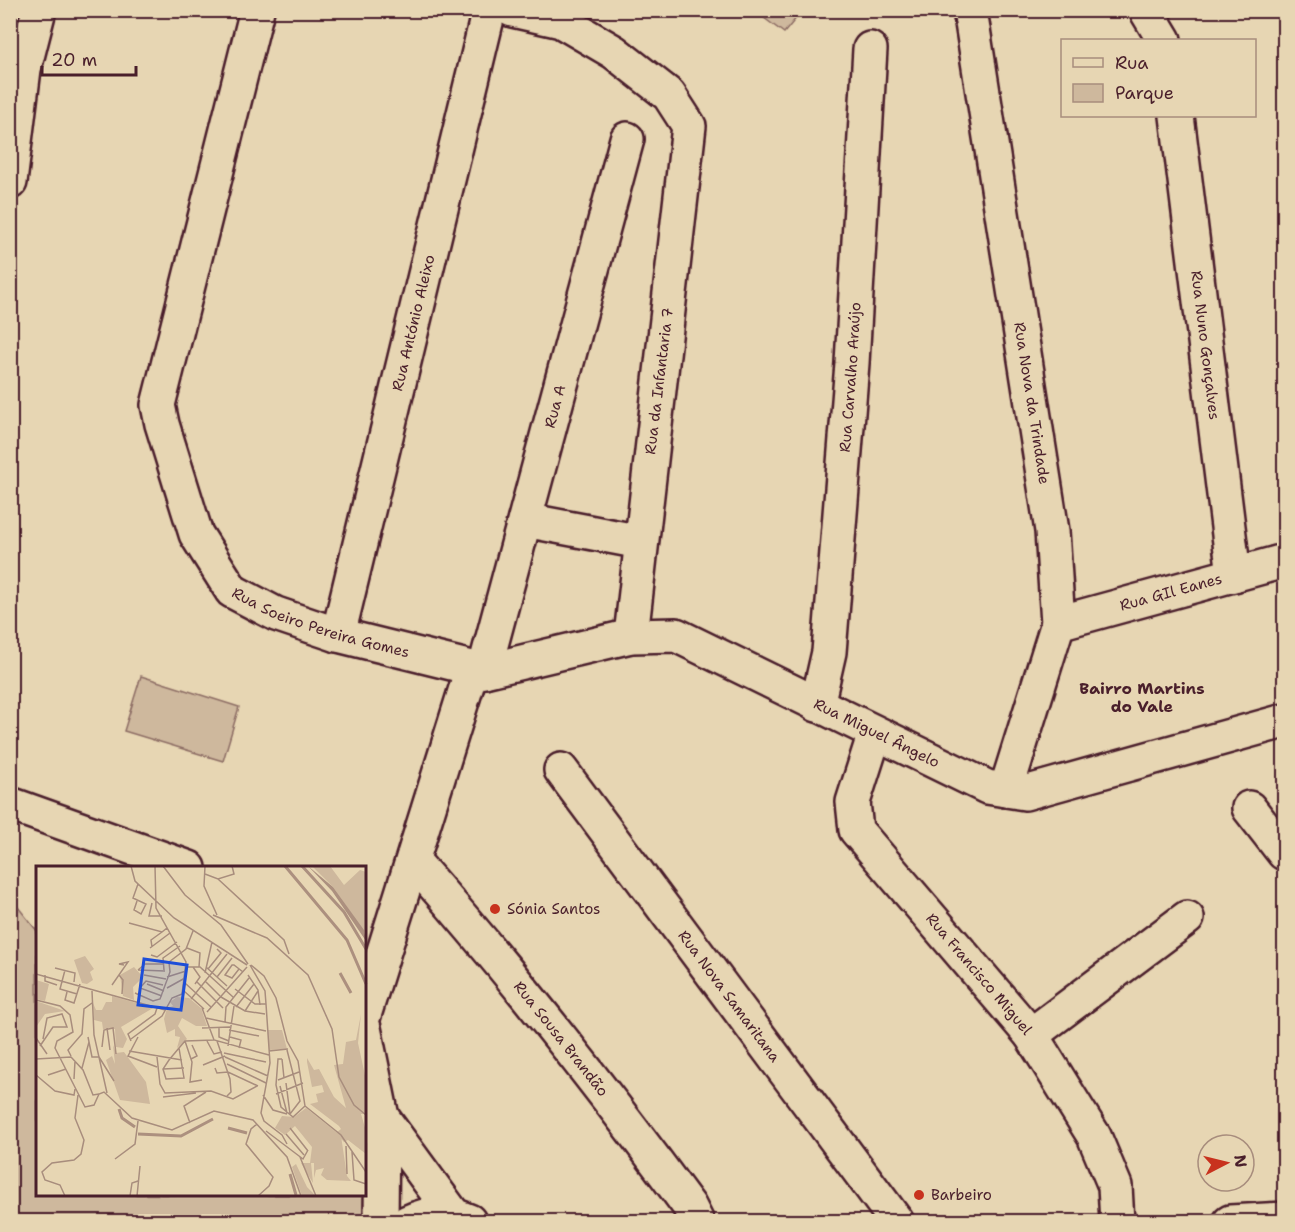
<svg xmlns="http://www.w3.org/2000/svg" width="1295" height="1232" font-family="'Shantell Sans',sans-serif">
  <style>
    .green { fill: #ceb89d; stroke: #8c6c64; stroke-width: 1.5 }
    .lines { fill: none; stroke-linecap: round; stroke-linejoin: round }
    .minor-casing { stroke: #4a1f2b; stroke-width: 38 }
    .minor { stroke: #e7d6b3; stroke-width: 33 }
    .poi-dot { fill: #c8321e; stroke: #e7d6b3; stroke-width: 2 }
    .labels { text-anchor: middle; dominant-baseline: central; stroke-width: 4.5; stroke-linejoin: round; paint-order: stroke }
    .street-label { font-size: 15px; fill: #4a1f2b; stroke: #e7d6b3 }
    .poi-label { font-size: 15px; fill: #4a1f2b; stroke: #e7d6b3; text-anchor: start }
    .neighbourhood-label { font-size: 16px; font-weight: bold; fill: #4a1f2b; stroke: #e7d6b3 }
    .inset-river { fill: none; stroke: #ac907f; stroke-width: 3 }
    .inset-road { fill: none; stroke: #a88d7d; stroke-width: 1.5 }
    .view { fill: #1d4ed8; fill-opacity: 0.15; stroke: #1d4ed8; stroke-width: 3 }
    .inset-edge { fill: none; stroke: #4a1f2b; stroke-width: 3 }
  </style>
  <rect width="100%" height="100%" fill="#e7d6b3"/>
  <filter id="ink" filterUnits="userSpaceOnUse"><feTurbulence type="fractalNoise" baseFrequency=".0167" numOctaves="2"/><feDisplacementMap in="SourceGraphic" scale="12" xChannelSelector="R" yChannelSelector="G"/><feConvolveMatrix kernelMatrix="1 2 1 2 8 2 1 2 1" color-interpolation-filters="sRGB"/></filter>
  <g filter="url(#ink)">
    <path class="green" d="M755,11H802L784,33Z
      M141,676L239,707L223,761L124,731Z
      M10,897L37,931L38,1194L364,1195L366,1221H11Z"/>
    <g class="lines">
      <g class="minor-casing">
        <g id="minor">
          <path id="s1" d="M257,10L158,405L162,424L196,534L232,591L276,614L338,635L484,671L631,636L676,635L987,787L1025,793L1284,721"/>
          <path d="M512,10L561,21L614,52L669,95L689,126L631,636"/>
          <path id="s2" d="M970,10L1052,531L1058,623L1006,790"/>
          <path d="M1146,10L1164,40"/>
          <path id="s3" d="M1177,116L1234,575"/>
          <path d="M10,182L24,69L39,10"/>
          <path d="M525,520L641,542"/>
          <path id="s4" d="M1058,623L1284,561"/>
          <path id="s5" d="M338,635L489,10"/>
          <path id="s6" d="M484,671L627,139"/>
          <path id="s7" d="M817,705L829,652L852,363L870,49"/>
          <path id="s8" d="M875,733L853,802L856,830L1031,1035L1094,1136L1115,1186L1117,1222"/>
          <path id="s9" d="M561,770L897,1222"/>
          <path d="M10,804L189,868"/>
          <path d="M1249,808L1284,853"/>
          <path id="s10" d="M414,862C511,972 602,1088 689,1206L697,1222"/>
          <path d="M364,1015L472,669"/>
          <path d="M364,1028L382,1117L381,1222"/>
          <path d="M1031,1035L1187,918"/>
          <path d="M382,1117L453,1214"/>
          <path d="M408,1222C430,1212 447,1211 469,1221"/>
          <path d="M1230,1222L1284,1219"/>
        </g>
      </g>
      <use href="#minor" class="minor"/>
    </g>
  </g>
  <g class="poi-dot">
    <circle cx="495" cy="909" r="6"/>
    <circle cx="919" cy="1195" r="6"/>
  </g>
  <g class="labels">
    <g class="street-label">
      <text stroke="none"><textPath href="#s5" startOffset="321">Rua António Aleixo</textPath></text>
      <text stroke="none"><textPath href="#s3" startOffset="231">Rua Nuno Gonçalves</textPath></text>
      <text stroke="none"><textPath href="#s7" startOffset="330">Rua Carvalho Araújo</textPath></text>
      <text transform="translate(659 381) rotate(-83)">Rua da Infantaria 7</text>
      <text stroke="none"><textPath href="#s2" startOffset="398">Rua Nova da Trindade</textPath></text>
      <text stroke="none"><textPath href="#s6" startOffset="274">Rua A</textPath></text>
      <text stroke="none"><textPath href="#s4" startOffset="117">Rua GIl Eanes</textPath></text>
      <text stroke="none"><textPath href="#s1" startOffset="704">Rua Soeiro Pereira Gomes</textPath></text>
      <text stroke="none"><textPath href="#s1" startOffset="1294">Rua Miguel Ângelo</textPath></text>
      <text stroke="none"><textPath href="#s8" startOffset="290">Rua Francisco Miguel</textPath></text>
      <text stroke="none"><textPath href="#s9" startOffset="282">Rua Nova Samaritana</textPath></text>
      <text stroke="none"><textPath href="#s10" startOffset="230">Rua Sousa Brandão</textPath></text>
    </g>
    <g class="poi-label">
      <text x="507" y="909">Sónia Santos</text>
      <text x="931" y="1195">Barbeiro</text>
    </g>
    <g class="neighbourhood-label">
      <text x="1142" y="688">Bairro Martins<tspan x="1142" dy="18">do Vale</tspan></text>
    </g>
  </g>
  <g transform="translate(36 866)">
    <rect width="330" height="330" fill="#e7d6b3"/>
    <path d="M276,0H294L308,19L324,4L330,6V68L297,21ZM49,90L58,103L54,106L57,114L51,118L46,117L38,94ZM98,101L107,111L97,121L98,134L87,130L84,109ZM0,114L13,118L9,135L0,133ZM76,130L117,142L85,161L91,173L87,182L80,181L79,163H67L66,156L58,154L57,137L60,144H66L70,136H76ZM141,131L153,132L165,142L171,160H160L146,152L142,160L151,173L141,182L144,171L139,170V163L131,167L128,153L131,142L137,140L134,136ZM0,135L29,145L9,148L0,161ZM325,148L322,177L330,214V248H325L330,265V288L312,274L308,276L300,267L305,263L303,260L274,238L282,236L280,228L288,226L286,219L276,221L271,196V192L278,204L283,203L298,231L310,242L298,199L307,198L310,176L320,174ZM232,164H246L251,183L233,184ZM77,179L80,187L88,186L110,216L114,238L84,234L70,194L76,190L79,198ZM270,242L305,270L311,310L315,315L291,314L285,309L288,302L280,304L278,312V297H275L277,317L265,297H274L276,281L259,260L249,269L239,262L246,250L258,251ZM260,298L271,321L280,330H266L256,301Z" fill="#ceb89d"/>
    <path d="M272,0L297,21L328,64L330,75L296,25Z" fill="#ac907f"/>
    <path class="inset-river" d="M249,0L311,74L330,118M266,0L308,46L330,83M304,107L315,127M83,243L86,252L99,261M192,262L211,267M102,268L145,270L177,253M254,308L260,329"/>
    <path class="inset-road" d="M95,0L99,15L138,52L211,99M119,0L120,42L150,96L146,128M127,0L149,29L185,59L212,98M169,0L168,20L181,49M169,8L182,13L198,8L196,0M182,13L248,74L253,88M101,35L98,44L105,48L110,38L97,32L102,18M116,37L113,50H126M177,49L231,72L272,109L296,163L303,211L318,239L330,249M93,57L126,66L131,62M116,81L115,74L126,66M114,82L134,67M151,82L164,87L163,101M115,89L121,91L141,76M214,99L229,125L230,138L234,197L225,247L228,255L246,269L251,278M215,99L228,110L240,132L251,175L262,195L269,240M150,101H164L197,131M157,101L164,111L159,118M170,101L191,120M19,102L39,107L38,116M172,103L185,87L181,83M203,103L196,112L189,109L196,99H198L207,106M29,104L24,123L41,128M102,104L129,105M102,104L109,98H128M128,104L127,92L144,80M169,107L176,76M0,108L129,144M9,109V115L21,119M83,109L87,114L86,128M108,109L130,113M212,109L222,124L224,139M131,111L150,105M181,111L196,92M169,115L184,130M161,116L187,142M149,117L175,141M111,118L128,125M76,119L92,96L83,98L88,99M131,122L149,112M199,123L219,138H230M56,125L58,169L71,227M148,125L168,143M31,126L29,134L38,137L44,118M99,127L117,135L124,133L134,106L133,96L150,83L157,65M126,130L104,122L110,115L127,119M185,131L209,145L229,148M155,133L191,88M0,134L24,140L34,149L37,166L21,175L19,182L49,241L58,239L63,228L68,226L96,252L136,264L178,245L217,254L251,291L265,330M200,141L218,118M166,142L178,174L233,189M209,145L222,125M171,146L211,101M170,152L230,165M189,156L190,141L213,112M183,161V171L193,175M71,162L74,184M166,162L194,161M193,164L223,170M52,171L56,191H63M102,171L92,190L121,201M194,171L205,174L203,182M0,172L11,188M95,173L126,150L136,132L146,128M95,175L92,168L119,148L121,142M149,175L156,196L154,216L166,214M171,175L178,188L186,186M181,175L194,213L195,226L191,230M4,180L17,161H31L26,148L11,152L7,173M192,180L198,140M66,181L68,164L77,162L80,188M143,182L148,212L130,213L127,203L133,194L143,182L149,175L178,174M251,184L264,235L254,248M93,185L146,194M233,185L252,183M188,187L230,196M35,190L32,184L46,168L48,143L56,137M63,191L78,215M121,191L124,218L129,227L175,225L197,233L221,220M189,191L232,210M0,193L35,191L47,204L57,229L63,228M155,193L161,190L156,179M246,193H242L240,219L245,241L257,251L269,240M246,193L248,212M191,198L230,217M167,199L189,190M46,202L53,176M179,202L181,207L192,206L222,220M127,203L148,202M0,209L19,225L38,229L39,223M12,209L30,203M38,213L39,195M242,214L263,206M250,217L254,248M244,220L251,247M240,228L267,217M227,229L237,244L251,248M127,231L160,227M269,240L305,269L330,306M154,257L148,240L170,226M221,258L215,263L210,278L237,311L233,320L222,330M254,262L272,285M230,265L267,293L272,284M250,268L268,289M310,280L311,308M316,286L318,314L330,318M264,291L280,330M79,293L99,278L102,255M29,330L24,319L9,314L6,306L16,297L38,294L45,288L48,274L39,252L42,229M94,330L96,317L102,315M101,330L104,300"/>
    <path class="view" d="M108,93L151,99L145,144L102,139Z"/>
    <rect width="330" height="330" class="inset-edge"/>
  </g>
  <rect width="1295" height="1232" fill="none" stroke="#e7d6b3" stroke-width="36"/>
  <rect x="18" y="18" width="1259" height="1196" fill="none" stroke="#4a1f2b" stroke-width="2" filter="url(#ink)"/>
  <rect x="1061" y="39" width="195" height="78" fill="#e7d6b3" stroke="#a88d7d" stroke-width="1.5"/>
  <rect x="1073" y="58" width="30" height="9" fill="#e7d6b3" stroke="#a88d7d" stroke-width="1.5"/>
  <text x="1115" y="69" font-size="18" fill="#4a1f2b">Rua</text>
  <rect x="1073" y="84" width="30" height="18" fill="#ceb89d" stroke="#a88d7d" stroke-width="1.5"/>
  <text x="1115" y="99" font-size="18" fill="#4a1f2b">Parque</text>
  <g transform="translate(1226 1163) rotate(83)"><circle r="28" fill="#e7d6b3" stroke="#a88d7d" stroke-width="1.5"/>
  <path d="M0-4.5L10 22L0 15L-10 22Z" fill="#c8321e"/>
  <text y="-9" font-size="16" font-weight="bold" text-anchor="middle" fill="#4a1f2b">N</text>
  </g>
  <path d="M42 66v9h94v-9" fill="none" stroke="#4a1f2b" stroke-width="3"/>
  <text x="51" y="66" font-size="18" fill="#4a1f2b" stroke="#e7d6b3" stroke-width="4.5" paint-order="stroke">20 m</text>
</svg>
